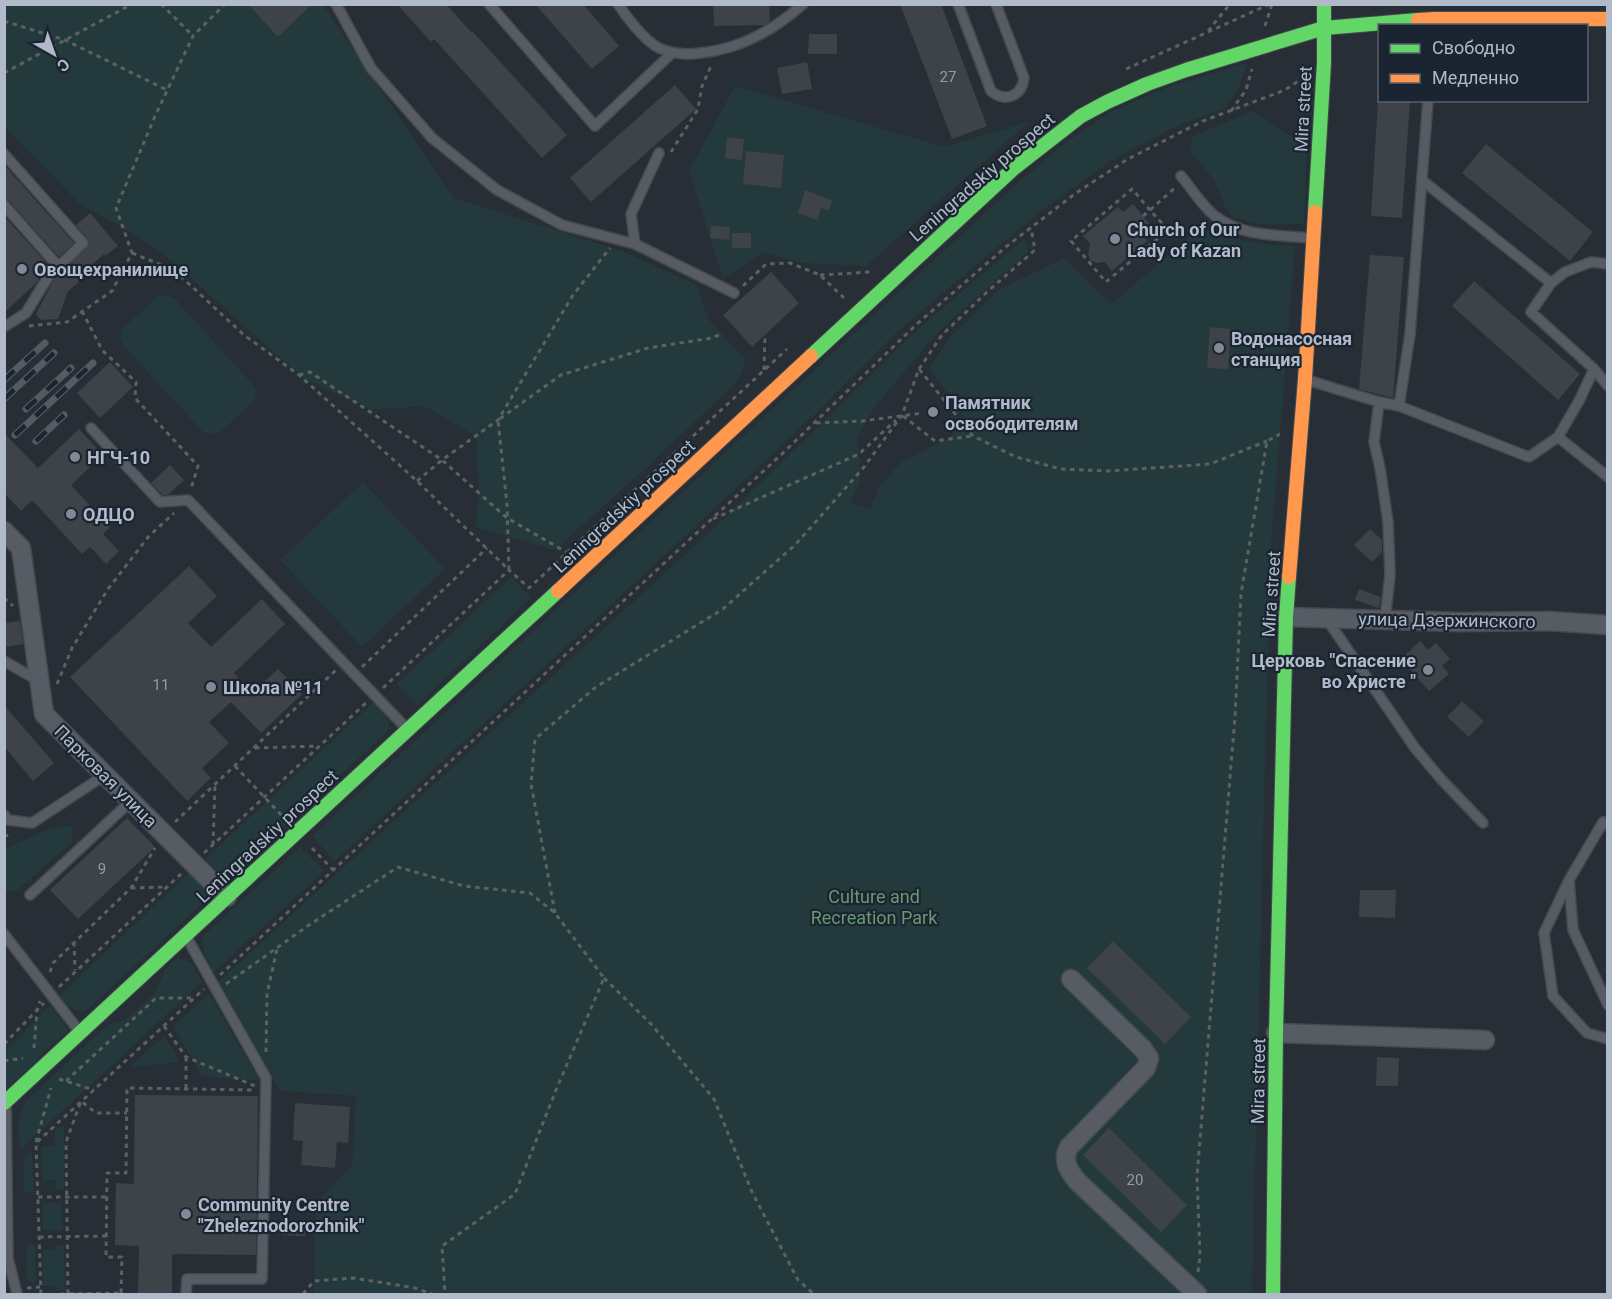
<svg xmlns="http://www.w3.org/2000/svg" width="1612" height="1299" font-family="Roboto,sans-serif">
  <style>
    .green { fill: #24393c }
    .building { fill: #3d4349 }
    .lines { fill: none; stroke-linecap: round; stroke-linejoin: round }
    .lane-casing { stroke: #454a51; stroke-width: 12 }
    .street-casing { stroke: #454a51; stroke-width: 21 }
    .fast-casing { stroke: #454a51; stroke-width: 16 }
    .slow-casing { stroke: #454a51; stroke-width: 16 }
    .path { stroke: #5b6167; stroke-width: 3; stroke-dasharray: 4.5 4.5; stroke-linecap: butt }
    .lane { stroke: #575c64; stroke-width: 9 }
    .street { stroke: #575c64; stroke-width: 18 }
    .fast { stroke: #63d668; stroke-width: 14 }
    .slow { stroke: #ff974d; stroke-width: 14 }
    .rail-casing { stroke: #565b62; stroke-width: 7 }
    .rail { stroke: #1b2531; stroke-width: 4.5; stroke-dasharray: 14; stroke-linecap: butt }
    .poi-dot { fill: #818995; stroke: #1b2531; stroke-width: 2 }
    .labels { text-anchor: middle; dominant-baseline: central; stroke-width: 4.5; stroke-linejoin: round; paint-order: stroke }
    .number-label { font-size: 15px; fill: #949ca8 }
    .street-label { font-size: 18px; fill: #b1bac8; stroke: #1b2531 }
    .poi-label { font-size: 18px; font-weight: bold; fill: #b1bac8; stroke: #1b2531; text-anchor: start }
    .park-label { font-size: 18px; fill: #669a70; stroke: #1b2531 }
  </style>
  <rect width="100%" height="100%" fill="#272e36"/>
  <path class="green" d="M4,5H323L454,198L625,252L696,285L709,320L746,360L737,382L648,466L555,550L476,527L479,491L476,436L424,406L372,410L303,378L161,252L111,221L82,206L5,127Z
    M1247,63L1239,88L1225,108L1179,125L1112,160L1045,208L984,258L897,332L816,413L652,567L335,861L312,836L849,338L1019,182L1064,144L1108,113L1173,85Z
    M735,86L945,147L1030,121L866,266L801,263L763,252L723,279L689,171Z
    M1253,111L1307,147L1304,224H1256L1231,216L1225,207L1214,180L1190,151L1193,136Z
    M1203,226C1233,242 1262,244 1295,246L1270,558L1252,1294H313L316,1204L352,1166L356,1096L280,1091L219,981L714,528L920,327L1024,239L1029,251L939,331L876,405L857,438L860,460V481L851,503L870,509L879,487L900,463L949,438L965,419L930,368L950,337L1000,289L1065,258L1111,304Z
    M166,295L175,299L254,386L256,392L254,401L219,433L209,434L203,432L123,345L120,337L121,330L157,297Z
    M363,482L445,569L362,647L280,560Z
    M511,577L531,598L417,705L397,684Z
    M374,702C382,711 393,718 388,731L235,873L229,877L222,876L205,859Z
    M67,826L72,827V842L18,890L5,892V847L7,848L49,829Z
    M300,847L324,871L213,973L201,944L203,936Z
    M191,871L208,889L207,899L87,1010C74,1014 68,1005 59,996Z
    M178,957L191,963L202,982L20,1150L18,1121L25,1102L107,1025L125,1020L154,995L165,970Z
    M209,994L260,1081L202,1076L173,1026Z
    M50,1005L68,1030L5,1090V1052Z
    M164,1036L180,1062L129,1067Z
    M64,1125V1189H56L55,1180H42L41,1147L55,1146V1131Z
    M32,1151L34,1192L24,1193V1159Z
    M43,1203H62V1230H43Z
    M35,1244L36,1282H27L26,1245Z
    M55,1245H64L65,1290H56V1286H43L42,1250L55,1249Z"/>
  <path class="building" d="M248,4H312L278,37Z
    M397,4H446L471,32L472,31L567,135L542,158L434,39L431,42Z
    M535,4H583L619,46L592,69Z
    M713,4H769L770,21L764,25L714,26Z
    M900,4H941L987,126L952,139Z
    M809,34H837V54H808Z
    M807,62L812,89L782,94L777,68Z
    M675,85L696,109L591,202L570,178Z
    M1378,100H1410L1402,218L1371,216Z
    M727,137L744,139L742,160L725,158Z
    M1486,144L1593,232L1570,261L1462,173Z
    M746,151L784,155L781,188L743,184Z
    M4,165L74,243L59,257L9,201L4,198Z
    M805,190L832,200L829,211L821,208L817,220L798,213Z
    M1133,204L1152,227L1143,235L1147,241L1112,271L1105,262L1097,263L1091,261L1088,254L1090,244L1083,236L1118,207L1123,212Z
    M90,213L118,246L105,256L104,254L83,273L85,277L68,291L58,319L41,320L36,314L53,281L89,245L88,239L76,225Z
    M4,216L49,266L42,273L37,282L4,313Z
    M711,226L730,227L729,240L710,238Z
    M732,233H751V248H732Z
    M1370,255L1404,257L1393,398L1359,389Z
    M771,272L799,303L752,347L723,315Z
    M1474,281L1580,374L1558,400L1452,306Z
    M1210,327L1231,329L1228,369L1207,368Z
    M110,362L133,387L100,418L77,393Z
    M79,429L103,455L71,485L110,527L103,534L119,551L106,564L90,547L82,554L32,500L21,511L4,493V433L38,468Z
    M170,465L184,480L168,495H163L151,483Z
    M1370,529L1382,540V552L1372,562L1354,545Z
    M189,566L217,596L188,623L211,647L262,599L285,624L234,673L252,693L278,669L302,694L261,733L231,702L209,722L229,743L202,768L211,778L187,801L70,677Z
    M1359,589L1381,597L1379,608L1355,600Z
    M20,621L23,644L4,647V623Z
    M1420,641L1428,650L1436,643L1450,659L1442,666L1449,674L1429,691L1401,659Z
    M1462,701L1484,721L1469,737L1447,717Z
    M4,705L54,763L33,781L4,746Z
    M127,818L155,847L78,919L50,890Z
    M1360,890H1396L1395,918L1359,917Z
    M1113,941L1191,1017L1165,1044L1087,968Z
    M1377,1057L1399,1058L1398,1086H1376Z
    M135,1095L258,1096L256,1255L172,1254V1294H138L139,1246L115,1245L116,1183L134,1184Z
    M295,1103L350,1107L348,1143L337,1142L335,1168L301,1165L303,1141L293,1140Z
    M1109,1128L1187,1205L1161,1232L1083,1155Z
    M282,1222H305V1236L282,1235Z"/>
  <g class="lines">
    <g class="lane-casing">
      <path id="lane" d="M336,4L371,68L432,138L497,190L562,225L635,244
        M489,4L595,126L672,53
        M618,4C627,18 645,41 659,48C672,54 686,55 700,53C740,49 773,31 803,4
        M958,4L991,91C1005,103 1022,96 1024,78L996,4
        M659,153L631,214L635,244L734,293
        M4,154L83,243L48,277L26,313L4,327
        M1181,176C1191,188 1204,208 1215,216C1241,237 1280,235 1311,238
        M1423,181L1551,283
        M4,205L58,266
        M1594,369L1608,386
        M1307,380L1379,402L1374,442L1380,468L1388,522L1390,575L1385,620
        M1379,402L1399,406L1410,334L1428,100
        M1399,406L1529,457L1558,437L1579,401L1594,369L1531,312L1551,283L1565,272L1591,262L1608,264
        M91,428L160,502L188,500L408,730
        M1558,437L1608,477
        M1326,618L1415,748L1441,779L1483,823
        M4,661L39,681
        M4,815L8,820L32,823L105,775
        M1608,825L1603,822L1569,880L1573,930L1608,1005
        M1568,882L1544,933L1553,996L1587,1033L1608,1039
        M30,895L131,801
        M4,934L79,1031
        M6,1103L8,1258L17,1294
        M186,1294L187,1279H262L266,1078L187,938"/>
    </g>
    <g class="street-casing">
      <path id="street" d="M4,531L21,548L44,714L227,897
        M1286,617L1458,622L1548,621L1608,625
        M1071,979L1143,1049L1149,1058L1146,1068L1069,1147C1062,1160 1068,1170 1077,1181L1197,1294
        M1276,1033L1485,1040"/>
    </g>
    <g class="fast-casing">
      <path id="fast" d="M1315,212L1324,63V4
        M811,356L1013,169L1081,116L1107,102L1147,84L1186,70L1324,28L1418,20
        M4,1103L558,591
        M1273,1294L1276,1033L1286,617L1289,577"/>
    </g>
    <g class="slow-casing">
      <path id="slow" d="M1418,20L1434,19H1608
        M1289,577L1305,379L1315,212
        M558,591L811,356"/>
    </g>
    <path class="path" d="M161,4L193,36
      M4,21L65,40L167,90
      M1265,26L1272,4
      M1208,31L1230,4
      M1126,69L1270,4
      M4,73L132,4
      M1231,111L1246,90L1252,69
      M671,152L698,109L702,86L712,64
      M1143,216L1150,210L1132,189L1071,241L1106,282L1168,230L1150,210L1176,187
      M132,253L174,270L244,335L299,375L417,481L509,570
      M820,275L871,272
      M743,286L766,264L790,263L820,275L844,298
      M82,311L102,350L136,382L135,398L198,466L191,489
      M29,326L67,322L112,291L132,253L116,208L156,114L193,36L225,4
      M919,369L942,335L987,292L1035,250L1031,228
      M764,370L765,335
      M299,375L310,372L442,460L507,518L566,552
      M903,416L935,441L972,436
      M816,423L862,421L923,413
      M417,481L442,460L498,420L573,295L610,248
      M713,519L859,454L896,420
      M509,570L507,505L498,420L561,375L648,348L712,338L721,334
      M4,598L13,606
      M362,667L487,548
      M57,684L72,648L108,589L149,536L174,513
      M383,688L509,570L529,588L787,349
      M255,748L318,746
      M235,766L285,819
      M175,822L336,670
      M4,837L12,833
      M213,845L215,785
      M312,848L333,870
      M204,853L367,702
      M131,888L165,887
      M555,913L531,784L535,739L596,687L723,609L796,544L864,467L902,415L919,369L973,436L1016,457L1061,469L1108,471L1210,464L1267,441
      M74,942L75,970
      M50,972L53,963L131,888L155,848
      M220,975L784,452L918,323L1007,246L1076,193L1128,159L1203,121L1285,90L1303,78
      M604,978L651,1024L714,1099L752,1192L798,1280L814,1294
      M226,984L309,925L398,867L464,886L530,893L555,913L604,978L556,1090L515,1194L442,1246L445,1294
      M59,987L182,873
      M164,1026L186,1057L255,1086
      M4,1044L44,1003
      M34,1048L37,1010L40,1001
      M266,1052L267,994L277,949
      M186,1057V1089
      M4,1061L23,1058
      M59,1079L94,1090
      M66,1081L156,998H194
      M36,1142L51,1088
      M38,1197H107
      M39,1237L106,1236
      M1198,1272L1200,1256L1197,1176L1235,717L1241,594L1267,441L1280,434
      M27,1288L40,1287
      M121,1293L122,1257H106L107,1173H126L127,1088L254,1090
      M41,1294L36,1143L204,989
      M60,1294L121,1293
      M68,1294L66,1142L81,1101L96,1113H127
      M303,1294L314,1281L354,1278L415,1288L432,1294"/>
    <use href="#lane" class="lane"/>
    <use href="#street" class="street"/>
    <use href="#fast" class="fast"/>
    <use href="#slow" class="slow"/>
    <g class="rail-casing">
      <path id="rail" d="M4,380L45,343
        M4,399L54,353
        M26,409L71,368
        M15,435L93,363
        M36,441L64,415"/>
    </g>
    <use href="#rail" class="rail"/>
  </g>
  <g class="poi-dot">
    <circle cx="1115" cy="239" r="6"/>
    <circle cx="22" cy="269" r="6"/>
    <circle cx="1219" cy="348" r="6"/>
    <circle cx="933" cy="412" r="6"/>
    <circle cx="75" cy="457" r="6"/>
    <circle cx="71" cy="514" r="6"/>
    <circle cx="1428" cy="670" r="6"/>
    <circle cx="211" cy="687" r="6"/>
    <circle cx="186" cy="1214" r="6"/>
  </g>
  <g class="labels">
    <g class="number-label">
      <text x="948" y="77">27</text>
      <text x="161" y="685">11</text>
      <text x="102" y="869">9</text>
      <text x="1135" y="1180">20</text>
    </g>
    <g class="street-label">
      <text transform="translate(1303 109) rotate(-87)">Mira street</text>
      <text transform="translate(982 177) rotate(-41)">Leningradskiy prospect</text>
      <text transform="translate(624 506) rotate(-43)">Leningradskiy prospect</text>
      <text transform="translate(1271 594) rotate(-86)">Mira street</text>
      <text transform="translate(1447 620) rotate(1)">улица Дзержинского</text>
      <text transform="translate(106 776) rotate(45)">Парковая улица</text>
      <text transform="translate(267 836) rotate(-43)">Leningradskiy prospect</text>
      <text transform="translate(1258 1081) rotate(-89)">Mira street</text>
    </g>
    <g class="poi-label">
      <text x="1127" y="229">Church of Our<tspan x="1127" dy="21">Lady of Kazan</tspan></text>
      <text x="34" y="269">Овощехранилище</text>
      <text x="1231" y="338">Водонасосная<tspan x="1231" dy="21">станция</tspan></text>
      <text x="945" y="402">Памятник<tspan x="945" dy="21">освободителям</tspan></text>
      <text x="87" y="457">НГЧ-10</text>
      <text x="83" y="514">ОДЦО</text>
      <text x="1416" y="660" text-anchor="end">Церковь "Спасение<tspan x="1416" dy="21">во Христе "</tspan></text>
      <text x="223" y="687">Школа №11</text>
      <text x="198" y="1204">Сommunity Сentre<tspan x="198" dy="21">"Zheleznodorozhnik"</tspan></text>
    </g>
    <g class="park-label">
      <text x="874" y="896">Culture and<tspan x="874" dy="21">Recreation Park</tspan></text>
    </g>
  </g>
  <rect width="1612" height="1299" fill="none" stroke="#b1bac8" stroke-width="12"/>
  <rect x="1378" y="24" width="210" height="78" fill="#1b2531" stroke="#57616d" stroke-width="1.5"/>
  <rect x="1390" y="44" width="30" height="9" fill="#63d668" stroke="#57616d" stroke-width="1.5"/>
  <text x="1432" y="54" font-size="18" fill="#b1bac8">Свободно</text>
  <rect x="1390" y="74" width="30" height="9" fill="#ff974d" stroke="#57616d" stroke-width="1.5"/>
  <text x="1432" y="84" font-size="18" fill="#b1bac8">Медленно</text>
  <g transform="translate(54 54) rotate(140)" stroke="#1b2531" stroke-width="4.5" paint-order="stroke">
  <path d="M0-4.5L10 22L0 15L-10 22Z" fill="#b1bac8"/>
  <text y="-9" font-size="16" font-weight="bold" text-anchor="middle" fill="#b1bac8">С</text>
  </g>
</svg>
